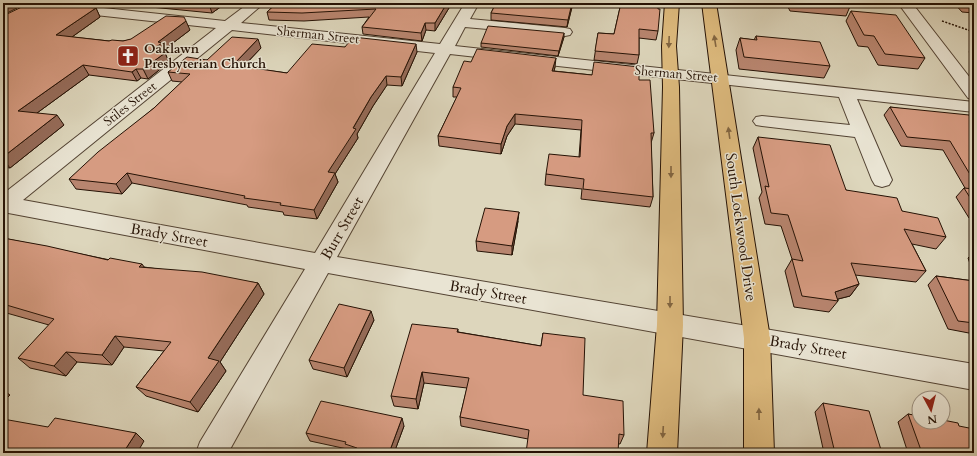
<svg xmlns="http://www.w3.org/2000/svg" width="977" height="456" font-family="Cardo,serif">
  <style>
    .lines { fill: none; stroke-linecap: round; stroke-linejoin: round }
    .minor-casing { stroke: #534333; stroke-width: 2 }
    .major-casing { stroke: #251205; stroke-width: 2 }
    .path { stroke: #251205; stroke-width: 1.5; stroke-dasharray: 2 1.5; stroke-linecap: butt }
    .minor { fill: #e9e4d3; fill-rule: evenodd }
    .major { fill: #debb7e; fill-rule: evenodd }
    .wall { fill: #b8856f; stroke: #251205 }
    .shaded-wall { fill: #966c5a; stroke: #251205 }
    .building { fill: #d69b81; stroke: #251205 }
    .oneway { fill: #826642 }
    .labels { text-anchor: middle; dominant-baseline: central; stroke-width: 3; stroke-linejoin: round; paint-order: stroke }
    .far-street-label { font-size: 13px; fill: #251205; stroke: #e9e4d3 }
    .far-poi-label { font-size: 13px; font-weight: bold; fill: #251205; stroke: #e9e4d3; text-anchor: start }
    .street-label { font-size: 15px; fill: #251205; stroke: #e9e4d3 }
  </style>
  <rect width="100%" height="100%" fill="#ddd6bc"/>
  <filter id="stains"><feTurbulence type="fractalNoise" baseFrequency=".005" numOctaves="4"/><feColorMatrix values="0 0 0 0 .2 0 0 0 0 .09 0 0 0 0 .02 0 0 0 .5 -.17"/></filter>
  <radialGradient id="worn" r=".72"><stop offset=".6" stop-color="#630" stop-opacity="0"/><stop offset="1" stop-color="#630" stop-opacity=".3"/></radialGradient>
  <g class="lines">
    <g class="minor-casing">
      <path id="minor" d="M14,3H57L225,21L249,3H264L241,23L440,44L465,3H479L470,19L565,28L570,29L572,32L570,35L565,36L465,27L455,46L974,102V112L857,99L892,180L889,185L882,187L875,185L872,180L855,137L762,126L756,125L753,121L756,117L762,116L850,125L839,97L450,54L337,257L974,364V390L328,273L228,453H196L200,442L305,269L3,212V194L216,28L21,7ZM232,30L435,53L315,253L23,200Z
        M898,3H912L974,83V99L968,98Z"/>
    </g>
    <g class="major-casing">
      <path id="major" d="M665,3H679L676,46L679,87L683,325L677,453H647L657,325L663,87L662,46Z
        M702,3H716L770,338L774,453H744V338Z"/>
    </g>
    <path class="path" d="M942,21L974,32"/>
    <use href="#minor" class="minor"/>
    <use href="#major" class="major"/>
  </g>
  <path class="wall" d="M71,3H226L212,13L120,4L114,8Z
    M277,3H452L435,31L426,30L422,41L363,34L362,27L369,17L304,21L269,20L267,12Z
    M496,3H573L567,27L491,20V13Z
    M621,3L658,31L656,40L639,38V55L637,64L594,60L598,33L614,34Z
    M786,3H851V4L846,16L790,11Z
    M954,3H974V13L962,12Z
    M96,8L100,17L72,37L109,41H123L190,30L165,49L166,52L165,53L169,62L148,79L141,78L137,81L89,75L37,113L64,125L10,168L3,167V16Z
    M851,11L925,58L918,69L878,65L868,47L858,46L846,21Z
    M756,36L830,66L824,78L739,69L736,50L740,38L754,40Z
    M564,37L558,56L481,47V43Z
    M974,45V58L969,52Z
    M345,47L417,52L402,86L387,85L373,106L357,134L358,138L335,174L338,182L317,219L284,215L283,212L248,207L247,205L132,183L122,194L76,189L69,179L154,108L182,82L172,81L168,72L207,60L261,48L243,67L287,73Z
    M555,67L554,71L639,80L654,133L651,143L653,197L650,207L581,199L582,189L545,185L546,174L579,157L581,130L515,124L507,136L501,154L439,146L438,136L457,97H453V87Z
    M890,107L974,121V219L969,218L956,197L964,188H965L943,150L901,146L884,115Z
    M758,137L846,190L902,211L946,237L936,249L912,244L926,271L916,282L855,275L859,284L850,296L838,299V301L829,312L794,307L785,271L792,259L781,226L765,224L759,198L762,192L753,148Z
    M518,221L512,255L477,251L476,241Z
    M3,238L144,267L258,283L264,294L220,362L226,371L198,412L146,396L136,387L164,351L124,347L112,365L77,362L66,376L30,368L18,358L49,325L3,312Z
    M974,252V275L968,258Z
    M936,276L974,281V334L948,329L928,285Z
    M374,320L347,377L313,369L309,360Z
    M458,329V332L541,346L543,333L583,395L624,435L620,444L528,439L461,426L460,417L467,388L424,383L418,409L394,406L391,396Z
    M823,403L882,453H824L815,412Z
    M908,414L959,426L974,453H908L898,422Z
    M404,426L394,453H352L348,452L347,449L310,441L306,433Z"/>
  <path class="shaded-wall" d="M3,3H14L17,8L3,15Z
    M112,3H120V4L114,8Z
    M211,3H226L212,13L209,4Z
    M447,3H452L435,31V23Z
    M572,3H573L567,27L568,20Z
    M96,8L100,17L62,44L56,35Z
    M186,21L190,30L165,49L166,52L155,60L150,51L158,42Z
    M425,23L426,30L422,41L421,33Z
    M564,33V37L558,56L559,51Z
    M258,39L261,48L236,74L233,65Z
    M416,44L417,52L402,86L401,77Z
    M165,53L169,62L148,79L143,69Z
    M556,58L555,67L551,81L552,71Z
    M83,65L89,75L26,121L18,111Z
    M136,69L141,78L137,81L132,72Z
    M386,76L387,85L373,106L357,134L358,138L335,174L338,182L317,219L314,210L328,172L371,97Z
    M515,114V124L507,136L501,154V144L507,126Z
    M57,115L64,125L10,168L3,159V157Z
    M127,173L132,183L122,194L116,184Z
    M519,212L518,221L512,255V246Z
    M142,264L150,275L139,267Z
    M258,283L264,294L220,362L226,371L198,412L190,402L208,358Z
    M859,284L850,296L834,300L835,292Z
    M371,311L374,320L347,377L344,368Z
    M115,336L124,347L112,365L102,355Z
    M66,352L77,362L66,376L54,366Z
    M422,372L424,383L418,409L416,399Z
    M3,390L10,395L3,402Z
    M402,418L404,426L394,453H389Z
    M136,433L144,441L137,453H123Z"/>
  <path class="building" d="M30,3H45L96,8L56,35L109,41L112,40L123,41L131,39L166,16L184,17L186,21L158,42L162,43L150,51L165,53L143,69H136L132,72L83,65L18,111L57,115L3,157V16Z
    M195,3H211L209,4Z
    M277,3H447L435,23H425L421,33L362,27L376,9L302,13L267,12Z
    M496,3H572L568,20L491,13Z
    M621,3H658V9H660L658,31L639,29V55L595,51L598,33L614,34Z
    M834,3H851V4Z
    M967,3H974V4H968Z
    M851,11L896,15L925,58L885,54L874,36L864,35Z
    M488,26L564,33L559,51L481,43Z
    M756,36L820,42L830,66L744,57L740,38L757,40Z
    M232,37L258,39L233,65L287,73L312,44L345,47L353,37L416,44L401,77L386,76L371,97L353,128L356,129L328,172L335,173L314,210L280,205L281,203L244,198L245,196L127,173L116,184L69,179L98,152L154,108L190,74L168,72L187,57L207,60Z
    M477,49L556,58L552,71L592,75L594,62L639,67V80H650L654,133H651L653,197L583,189L584,179L546,174L549,154L580,157L582,120L515,114L507,126L501,144L438,136L461,88L453,87L464,61L471,62Z
    M890,107L969,115L972,121H974V181L950,141L907,137Z
    M758,137L830,145L846,190L897,198L902,211L938,218L946,237L904,229L926,271L851,263L859,284L835,292L838,301L802,296L792,259L803,261L788,215L771,213L765,186L769,187Z
    M964,188L974,189V204Z
    M485,208L519,212L512,246L476,241Z
    M3,238L47,246L108,260L110,258L142,264L139,267L202,272L258,283L208,358L219,361L190,402L136,387L171,342L115,336L102,355L66,352L54,366L18,358L54,319L3,304Z
    M936,276L974,281V323L958,321Z
    M339,304L371,311L344,368L309,360Z
    M412,324L458,329L457,332L541,346L543,333L585,338L583,395L623,401L624,435L619,434L618,453H526L529,430L460,417L469,378L422,372L416,399L391,396Z
    M321,401L402,418L389,453H355L357,448L345,444L346,442L306,433Z
    M823,403L869,411L882,453H835Z
    M908,414L919,416V422H943V420L958,423L959,426L974,429V453H922Z
    M55,418L136,433L123,453H3V419L48,427Z"/>
  <defs><path id="oneway-solid" d="M-6-.8H1V-3.2L6.5 0L1 3.2V.8H-6Z"/></defs>
  <g class="oneway">
    <use href="#oneway-solid" transform="translate(715 41) rotate(-99)"/>
    <use href="#oneway-solid" transform="translate(669 42) rotate(92)"/>
    <use href="#oneway-solid" transform="translate(729 133) rotate(-98)"/>
    <use href="#oneway-solid" transform="translate(671 172) rotate(90)"/>
    <use href="#oneway-solid" transform="translate(670 302) rotate(90)"/>
    <use href="#oneway-solid" transform="translate(759 414) rotate(-91)"/>
    <use href="#oneway-solid" transform="translate(663 432) rotate(93)"/>
  </g>
  <defs>
    <g id="church-square" transform="scale(1.15)"><rect x="-9" y="-9" width="18" height="18" rx="4" fill="#8f2418" stroke="#e9e4d3"/><path d="M-1.2-6h2.4v3.5h3.3v2.4h-3.3V6h-2.4V-.1h-3.3v-2.4h3.3Z" fill="#fff"/></g>
  </defs>
  <g fill-rule="evenodd">
    <use href="#church-square" x="128" y="56"/>
  </g>
  <g class="labels">
    <g class="far-street-label">
      <text transform="translate(318 35) rotate(6)">Sherman Street</text>
      <text transform="translate(676 74) rotate(5)">Sherman Street</text>
      <text transform="translate(130 104) rotate(-38)">Stiles Street</text>
    </g>
    <g class="far-poi-label">
      <text x="144" y="49">Oaklawn<tspan x="144" dy="15">Presbyterian Church</tspan></text>
    </g>
    <g class="street-label">
      <text transform="translate(741 227) rotate(82)">South Lockwood Drive</text>
      <text transform="translate(342 228) rotate(-60)">Burr Street</text>
      <text transform="translate(169 235) rotate(10)">Brady Street</text>
      <text transform="translate(488 292) rotate(10)">Brady Street</text>
      <text transform="translate(808 347) rotate(10)">Brady Street</text>
    </g>
  </g>
  <rect width="977" height="456" fill="none" stroke="#ddd6bc" stroke-width="16"/>
  <rect x="4" y="4" width="969" height="448" fill="none" stroke="#251205" stroke-width="2"/>
  <rect x="8" y="8" width="961" height="440" fill="none" stroke="#251205"/>
  <g transform="translate(931 410) rotate(173)"><circle r="19" fill="#e9e4d3" stroke="#9b9081"/>
  <path d="M0-3L7 15L0 10L-7 15Z" fill="#8f2418"/>
  <text y="-6" font-size="11" font-weight="bold" text-anchor="middle" fill="#251205">N</text>
  </g>
  <rect width="100%" height="100%" filter="url(#stains)"/>
  <rect width="100%" height="100%" fill="url(#worn)"/>
</svg>
